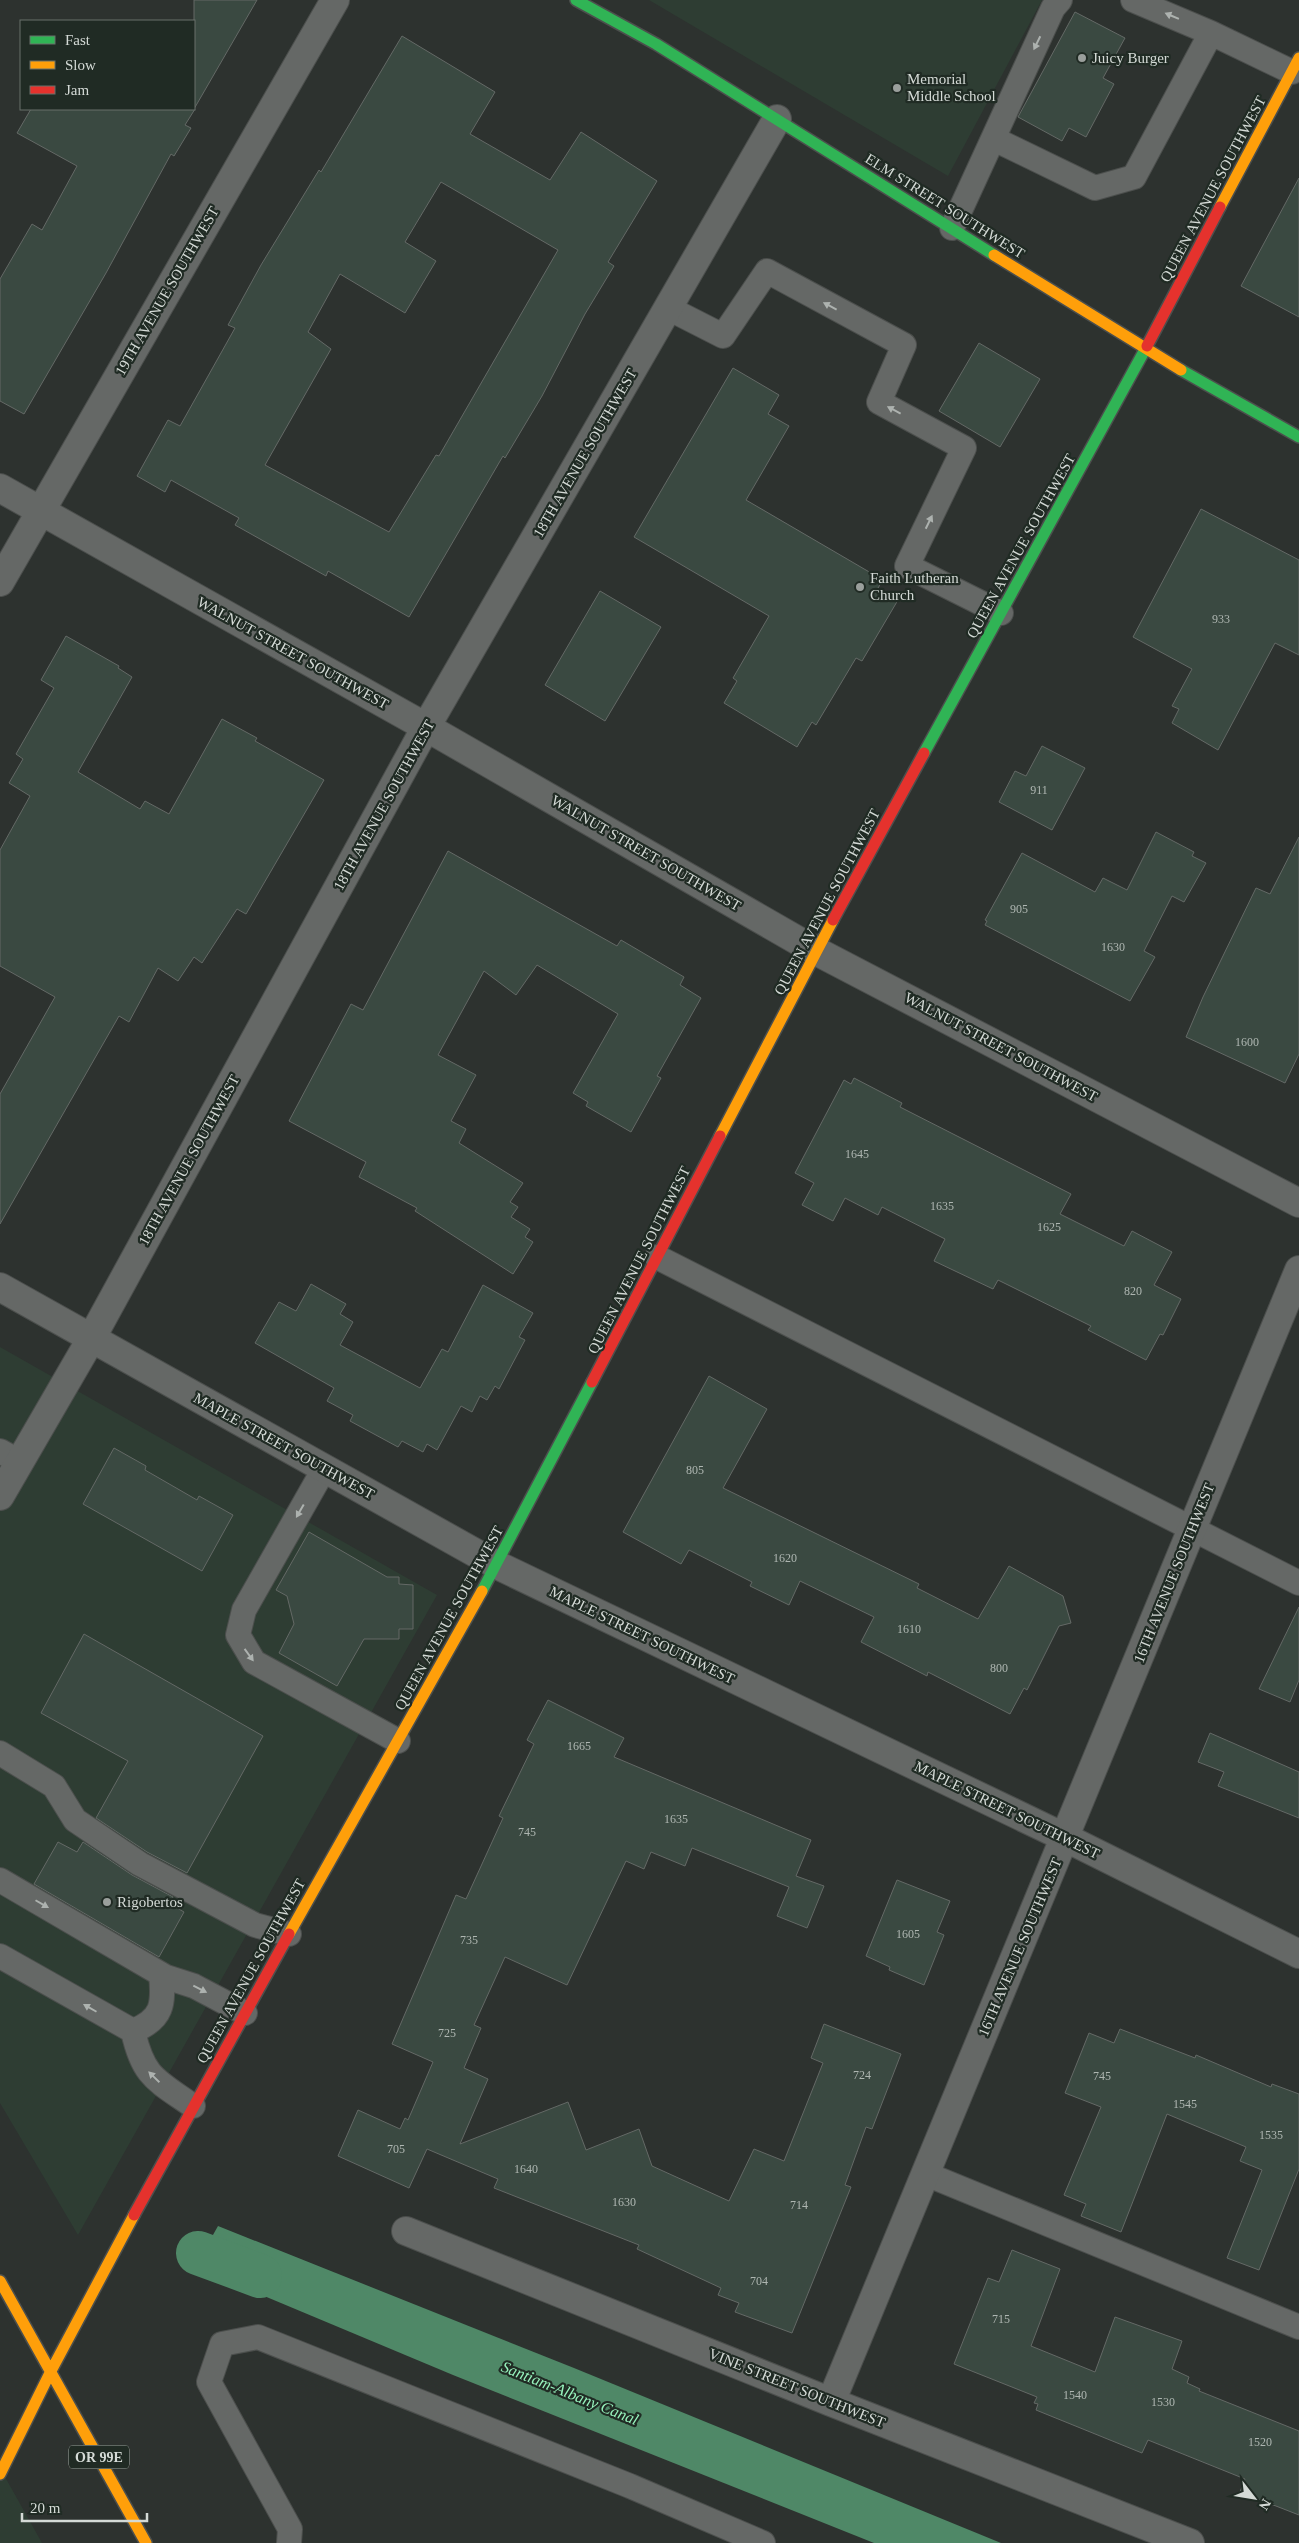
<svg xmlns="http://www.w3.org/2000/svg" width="1299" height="2543" font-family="'Times New Roman',serif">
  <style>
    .built { fill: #2e3d33 }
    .water { fill: #4f8867 }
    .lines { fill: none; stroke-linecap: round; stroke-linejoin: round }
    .canal { stroke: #4f8867; stroke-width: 44 }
    .building { fill: #3a4941; stroke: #646966; fill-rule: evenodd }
    .lane-casing { stroke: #4c4f4d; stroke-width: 26 }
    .street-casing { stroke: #4c4f4d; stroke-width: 30 }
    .fast-casing { stroke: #4c4f4d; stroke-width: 14 }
    .slow-casing { stroke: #4c4f4d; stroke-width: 14 }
    .jam-casing { stroke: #4c4f4d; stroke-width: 14 }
    .lane { stroke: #656866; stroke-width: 24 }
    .street { stroke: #656866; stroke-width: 28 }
    .fast { stroke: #30b455; stroke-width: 11 }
    .slow { stroke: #ff9f0a; stroke-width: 11 }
    .jam { stroke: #e5322d; stroke-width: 11 }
    .oneway { fill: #adb2af }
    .poi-dot { fill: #9a9f9c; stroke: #202b24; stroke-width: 2 }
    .labels { text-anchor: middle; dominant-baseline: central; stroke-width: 4.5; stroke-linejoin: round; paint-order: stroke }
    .number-label { font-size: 12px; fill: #aeb6b1 }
    .shield { fill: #202b24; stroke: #9ea6a1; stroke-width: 1 }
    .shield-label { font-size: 14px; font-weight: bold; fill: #d4dad6 }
    .poi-label { font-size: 15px; fill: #d4dad6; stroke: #202b24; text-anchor: start }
    .street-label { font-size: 15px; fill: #d4dad6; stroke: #202b24 }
    .water-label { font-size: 16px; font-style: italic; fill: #97f3bd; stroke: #202b24 }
  </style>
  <rect width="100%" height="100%" fill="#2d322f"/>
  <path class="built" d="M649,0H1042L948,176Z
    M0,1347L437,1595L78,2235L0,2103Z
    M0,2468L42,2543H0Z"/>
  <path class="water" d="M218,2226L574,2368L1001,2543H874L453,2375L195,2267Z"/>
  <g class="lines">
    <path class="canal" d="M198,2253L260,2276"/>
  </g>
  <path class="building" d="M194,0H257L194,109Z
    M1075,12L1125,38L1103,78L1114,84L1086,137L1069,128L1062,141L1018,117Z
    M402,36L495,92L470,134L550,180L581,132L657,181L608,262L614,266L585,314L542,396L505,458L503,456L409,617L328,571L326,576L235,525L239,518L171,480L165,492L137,476L168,420L180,426L235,328L228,325L261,265L319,170L321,172ZM441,182L558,250L439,456L436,455L389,532L265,465L331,349L308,332L340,274L405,313L436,261L405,242Z
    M31,109H195L185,125L191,128L174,156L171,154L106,273L24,414L0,401V279L32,224L42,230L77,166L17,133Z
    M1299,178V317L1241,286Z
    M979,343L1040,379L1000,447L939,411Z
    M733,368L779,395L768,414L789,426L746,500L883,580L878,588L898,600L862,661L856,658L816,725L812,722L797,747L724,703L737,681L733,678L769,616L634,537Z
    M1201,509L1299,560V655L1275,643L1218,750L1172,723L1179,709L1172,706L1192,669L1133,637Z
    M600,591L661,627L605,721L545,685Z
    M66,636L119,666L118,668L132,677L78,772L140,809L145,801L169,814L222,719L257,738L255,741L324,780L246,914L237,909L202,963L194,957L178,981L158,968L129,1022L119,1016L0,1224V1094L55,997L0,966V850L30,796L9,783L23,759L16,754L54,688L41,680Z
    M1042,746L1085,768L1052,830L999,802L1015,771L1026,776Z
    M1156,832L1194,852L1192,856L1206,863L1184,902L1172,896L1144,951L1155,957L1130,1001L985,925L987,921L985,920L1022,853L1095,892L1103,878L1127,890Z
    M1299,837V1054L1285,1083L1186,1037L1203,997L1256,888L1270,894Z
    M448,851L617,946L621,940L684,977L680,985L701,998L657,1076L661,1078L631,1132L586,1106L588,1102L573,1093L618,1014L537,965L516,995L484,971L438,1055L476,1075L451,1121L466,1129L459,1143L523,1183L510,1202L518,1207L511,1217L530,1229L525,1237L533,1242L513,1274L415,1211L417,1208L359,1177L366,1162L289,1121L351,1004L363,1010Z
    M854,1078L902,1103L900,1107L1071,1194L1060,1214L1124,1246L1132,1231L1172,1252L1154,1285L1181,1299L1163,1335L1160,1334L1146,1360L1088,1330L1091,1326L998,1280L993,1289L934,1261L945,1239L882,1207L878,1215L845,1198L833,1221L802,1205L814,1183L795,1173L844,1080L851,1084Z
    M311,1284L346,1304L340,1314L353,1322L340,1345L420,1388L442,1349L448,1352L483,1285L533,1313L519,1337L525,1340L499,1389L495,1386L487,1400L480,1396L472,1412L461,1406L437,1450L427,1444L423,1452L402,1441L398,1447L350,1421L353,1415L327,1401L334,1388L255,1343L279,1302L296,1311Z
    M709,1376L767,1409L723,1488L919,1584L917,1588L978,1619L1009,1566L1063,1596L1071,1623L1059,1626L1027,1690L1024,1688L1010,1714L928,1672L927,1676L861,1642L874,1617L800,1581L789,1605L750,1586L752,1582L689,1550L681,1564L623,1532Z
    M114,1448L146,1466L145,1470L197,1500L199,1496L233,1515L202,1571L83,1504Z
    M309,1532L387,1577H399V1584L413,1585V1629H399V1639H364L337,1686L279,1653L294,1624L287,1596L276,1590Z
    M1299,1607V1680L1290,1702L1259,1689Z
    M84,1634L263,1736L187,1873L147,1852L96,1818L128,1761L41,1713Z
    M548,1700L624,1738L614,1757L811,1840L796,1876L824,1886L807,1928L777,1916L789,1887L692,1848L685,1866L651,1852L644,1869L626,1861L567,1985L505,1957L474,2025L481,2028L464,2068L488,2079L460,2144L568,2102L586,2150L639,2129L652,2166L729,2201L754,2149L784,2161L823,2063L811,2058L824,2024L901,2054L872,2129L866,2127L845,2185L851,2187L792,2333L735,2312L739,2303L718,2295L721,2288L637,2249L639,2245L494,2188L498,2179L427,2149L409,2188L338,2156L358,2110L400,2129L405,2118L408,2120L433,2062L392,2044L456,1895L466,1899L503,1818L499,1816L534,1744L527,1740Z
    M1210,1733L1299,1772V1818L1218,1786L1224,1772L1198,1762Z
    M58,1842L77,1852L83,1842L132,1875L173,1897L170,1904L184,1912L159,1957L34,1884Z
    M897,1880L950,1901L937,1932L944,1935L924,1985L889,1970L890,1967L866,1956Z
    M1120,2029L1195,2058L1196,2055L1271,2087L1272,2084L1299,2094V2169L1259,2270L1227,2258L1262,2170L1240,2161L1246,2147L1167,2114L1121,2232L1081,2216L1086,2204L1064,2195L1101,2107L1065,2093L1089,2033L1114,2043Z
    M1012,2250L1060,2269L1031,2346L1095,2372L1115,2317L1182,2341L1172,2369L1189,2377L1187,2383L1200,2389L1199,2391L1299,2431V2515L1240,2492L1245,2479L1148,2440L1142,2453L1036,2410L1038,2404L1034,2403L1037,2397L954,2364L988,2278L999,2282Z"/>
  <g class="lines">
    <g class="lane-casing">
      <path id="lane" d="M1133,0L1211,33L1292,72
        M994,139L1095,188L1134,177L1211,33
        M952,228L1053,8L1060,0
        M668,308L723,336L767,271L904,345L879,402L964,448L907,566L1001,613
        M657,1257L1299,1583
        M0,1451L20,1462
        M324,1469L244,1610L238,1635L254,1662L398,1741
        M0,1753L54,1786L75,1820L140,1864L255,1925L289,1934
        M0,1880L166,1977L194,1986L245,2013
        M0,1956L133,2031C163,2019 164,2004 161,1974
        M133,2031C143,2077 156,2080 193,2106
        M926,2174L1299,2327
        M289,2543L290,2529L209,2382L222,2344L258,2337L630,2486L763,2543"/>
    </g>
    <g class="street-casing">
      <path id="street" d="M0,488L426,727L816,951L1299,1203
        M0,582L335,0
        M0,1287L497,1565L1066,1838L1299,1954
        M0,1496L91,1339L426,727L777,119
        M406,2231L831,2402L1190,2543
        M831,2402L1299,1270"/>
    </g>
    <g class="fast-casing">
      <path id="fast" d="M576,0L656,44L994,255
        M1181,370L1299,437
        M924,753L1147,346
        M482,1591L592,1382"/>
    </g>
    <g class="slow-casing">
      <path id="slow" d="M1220,207L1299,58
        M994,255L1181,370
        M720,1136L833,920
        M289,1934L482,1591
        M0,2281L146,2543
        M0,2474L51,2371L134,2215"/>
    </g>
    <g class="jam-casing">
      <path id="jam" d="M1147,346L1220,207
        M833,920L924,753
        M592,1382L720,1136
        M134,2215L289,1934"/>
    </g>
    <use href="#lane" class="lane"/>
    <use href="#street" class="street"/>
    <use href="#fast" class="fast"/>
    <use href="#slow" class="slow"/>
    <use href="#jam" class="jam"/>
  </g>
  <defs><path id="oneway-solid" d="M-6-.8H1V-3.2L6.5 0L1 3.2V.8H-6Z" transform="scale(1.25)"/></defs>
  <g class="oneway">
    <use href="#oneway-solid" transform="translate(1172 16) rotate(-157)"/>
    <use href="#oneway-solid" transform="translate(1037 43) rotate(116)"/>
    <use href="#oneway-solid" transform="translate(830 306) rotate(-152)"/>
    <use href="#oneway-solid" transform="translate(894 410) rotate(-152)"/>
    <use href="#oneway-solid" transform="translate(929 522) rotate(-64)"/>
    <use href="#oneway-solid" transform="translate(300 1511) rotate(120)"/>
    <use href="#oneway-solid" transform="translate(249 1655) rotate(54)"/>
    <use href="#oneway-solid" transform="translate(42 1904) rotate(30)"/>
    <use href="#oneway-solid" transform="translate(200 1989) rotate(27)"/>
    <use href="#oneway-solid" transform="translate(90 2008) rotate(-150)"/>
    <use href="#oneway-solid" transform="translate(154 2077) rotate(-136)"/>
  </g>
  <g class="poi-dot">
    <circle cx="1082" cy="58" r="5"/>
    <circle cx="897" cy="88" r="5"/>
    <circle cx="860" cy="587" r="5"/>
    <circle cx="107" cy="1902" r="5"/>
  </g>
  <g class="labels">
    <g class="number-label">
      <text x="1221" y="619">933</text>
      <text x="1039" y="790">911</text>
      <text x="1019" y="909">905</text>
      <text x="1113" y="947">1630</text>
      <text x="1247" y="1042">1600</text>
      <text x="857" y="1154">1645</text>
      <text x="942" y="1206">1635</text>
      <text x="1049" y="1227">1625</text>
      <text x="1133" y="1291">820</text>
      <text x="695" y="1470">805</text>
      <text x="785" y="1558">1620</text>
      <text x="909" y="1629">1610</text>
      <text x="999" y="1668">800</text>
      <text x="579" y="1746">1665</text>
      <text x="676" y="1819">1635</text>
      <text x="527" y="1832">745</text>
      <text x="908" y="1934">1605</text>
      <text x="469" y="1940">735</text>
      <text x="447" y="2033">725</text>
      <text x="862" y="2075">724</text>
      <text x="1102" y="2076">745</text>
      <text x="1185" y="2104">1545</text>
      <text x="1271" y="2135">1535</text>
      <text x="396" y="2149">705</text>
      <text x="526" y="2169">1640</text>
      <text x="624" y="2202">1630</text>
      <text x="799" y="2205">714</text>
      <text x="759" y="2281">704</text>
      <text x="1001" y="2319">715</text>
      <text x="1075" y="2395">1540</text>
      <text x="1163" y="2402">1530</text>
      <text x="1260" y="2442">1520</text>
    </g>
    <rect class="shield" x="69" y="2445.5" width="60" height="23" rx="4"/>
    <g class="shield-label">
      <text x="99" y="2457">OR 99E</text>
    </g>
    <g class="poi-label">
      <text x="1092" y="58">Juicy Burger</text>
      <text x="907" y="79">Memorial<tspan x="907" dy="17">Middle School</tspan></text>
      <text x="870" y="578">Faith Lutheran<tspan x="870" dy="17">Church</tspan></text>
      <text x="117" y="1902">Rigobertos</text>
    </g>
    <g class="street-label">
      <text transform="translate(1213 189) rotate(-62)">QUEEN AVENUE SOUTHWEST</text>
      <text transform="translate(945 206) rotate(32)">ELM STREET SOUTHWEST</text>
      <text transform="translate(167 291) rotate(-60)">19TH AVENUE SOUTHWEST</text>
      <text transform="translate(585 453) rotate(-60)">18TH AVENUE SOUTHWEST</text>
      <text transform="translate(1021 546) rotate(-61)">QUEEN AVENUE SOUTHWEST</text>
      <text transform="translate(293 653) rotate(29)">WALNUT STREET SOUTHWEST</text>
      <text transform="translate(384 805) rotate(-61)">18TH AVENUE SOUTHWEST</text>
      <text transform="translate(646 853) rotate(30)">WALNUT STREET SOUTHWEST</text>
      <text transform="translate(827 902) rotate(-62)">QUEEN AVENUE SOUTHWEST</text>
      <text transform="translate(1001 1047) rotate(28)">WALNUT STREET SOUTHWEST</text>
      <text transform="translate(189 1160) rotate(-61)">18TH AVENUE SOUTHWEST</text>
      <text transform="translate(639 1260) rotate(-63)">QUEEN AVENUE SOUTHWEST</text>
      <text transform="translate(284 1446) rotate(29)">MAPLE STREET SOUTHWEST</text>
      <text transform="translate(1174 1573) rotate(-68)">16TH AVENUE SOUTHWEST</text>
      <text transform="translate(449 1618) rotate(-61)">QUEEN AVENUE SOUTHWEST</text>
      <text transform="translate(642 1635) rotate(26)">MAPLE STREET SOUTHWEST</text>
      <text transform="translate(1007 1810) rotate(26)">MAPLE STREET SOUTHWEST</text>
      <text transform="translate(1020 1947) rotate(-67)">16TH AVENUE SOUTHWEST</text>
      <text transform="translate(251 1971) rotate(-61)">QUEEN AVENUE SOUTHWEST</text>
      <text transform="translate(797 2388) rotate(22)">VINE STREET SOUTHWEST</text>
    </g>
    <g class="water-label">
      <text transform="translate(570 2393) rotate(22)">Santiam-Albany Canal</text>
    </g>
  </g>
  <rect x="20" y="20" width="175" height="90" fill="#202b24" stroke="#68716b"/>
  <rect x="30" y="36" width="25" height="8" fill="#30b455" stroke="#68716b"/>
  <text x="65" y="45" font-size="15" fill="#d4dad6">Fast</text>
  <rect x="30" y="61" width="25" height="8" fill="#ff9f0a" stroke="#68716b"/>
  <text x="65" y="70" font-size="15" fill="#d4dad6">Slow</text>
  <rect x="30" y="86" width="25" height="8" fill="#e5322d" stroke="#68716b"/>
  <text x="65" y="95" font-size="15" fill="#d4dad6">Jam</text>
  <g transform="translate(1254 2498) rotate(121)" stroke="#202b24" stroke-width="4" paint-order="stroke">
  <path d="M0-4L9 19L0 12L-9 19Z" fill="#d4dad6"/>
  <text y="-8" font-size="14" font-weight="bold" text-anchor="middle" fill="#d4dad6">N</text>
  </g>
  <path d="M22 2513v8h125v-8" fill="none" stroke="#d4dad6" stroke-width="2.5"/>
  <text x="30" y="2513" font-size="15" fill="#d4dad6" stroke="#202b24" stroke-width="4" paint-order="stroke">20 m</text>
</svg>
